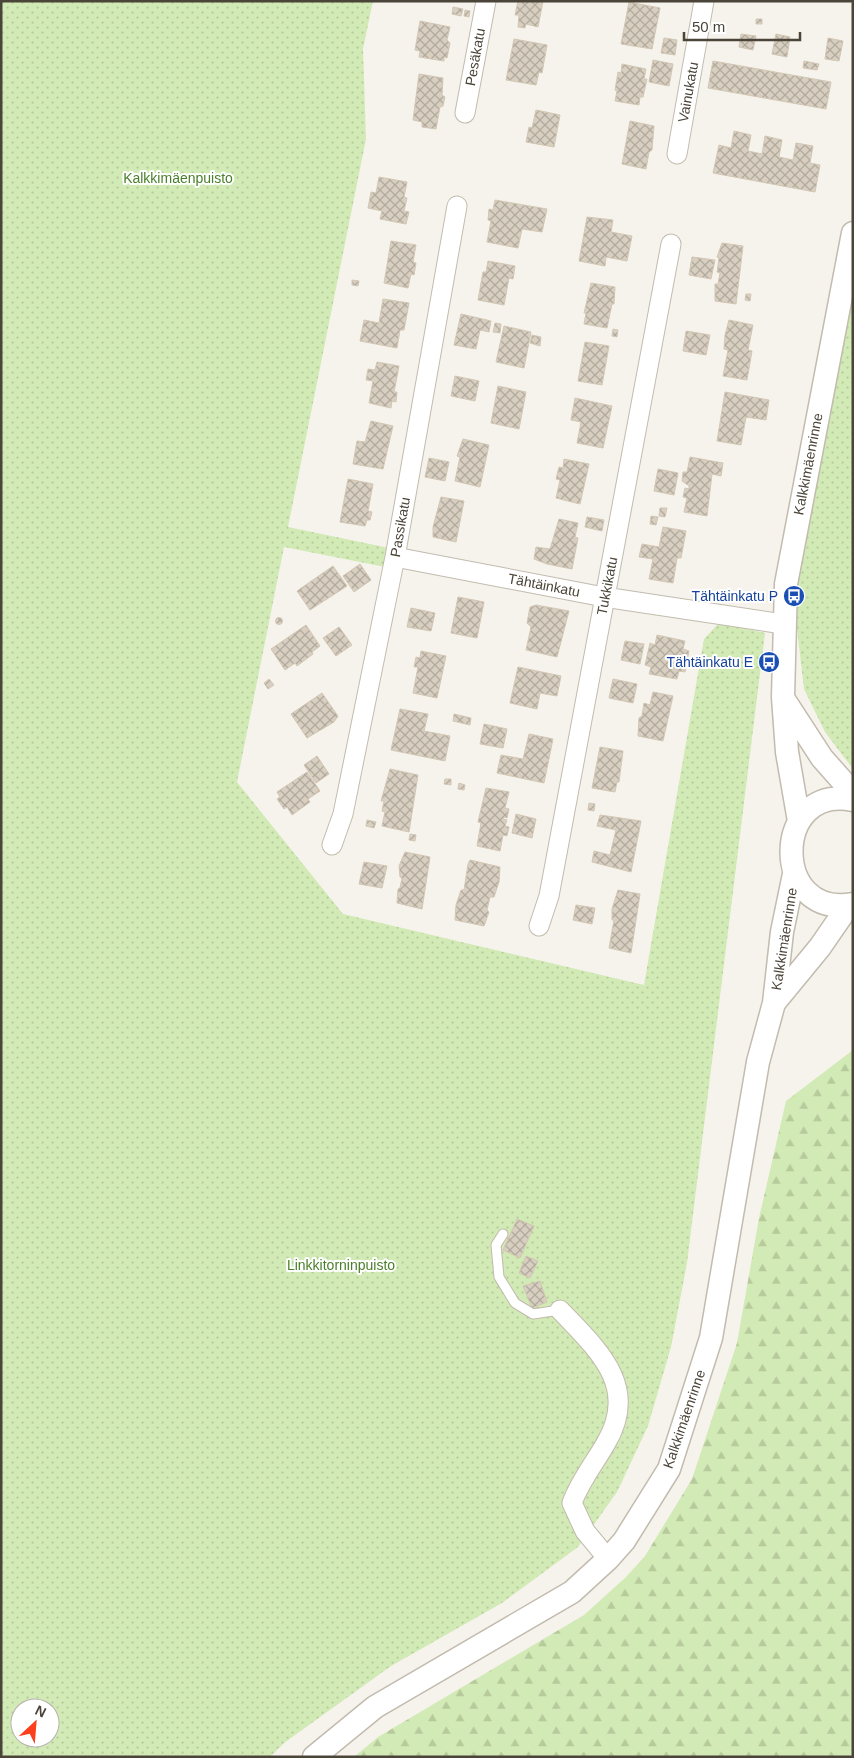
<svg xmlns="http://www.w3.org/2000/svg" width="854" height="1758" font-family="Arial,sans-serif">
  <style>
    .forest { fill: url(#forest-firs) }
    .park { fill: url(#park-dots); fill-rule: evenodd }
    .building { fill: url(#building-cross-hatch); stroke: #d3c7b4 }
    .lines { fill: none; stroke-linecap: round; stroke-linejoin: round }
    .service-casing { stroke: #c2bbae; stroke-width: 11 }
    .minor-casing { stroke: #c2bbae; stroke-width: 21 }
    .tertiary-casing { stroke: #c2bbae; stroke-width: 25 }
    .service { stroke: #fff; stroke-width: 9 }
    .minor { stroke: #fff; stroke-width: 19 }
    .tertiary { stroke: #fff; stroke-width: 22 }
    .labels { text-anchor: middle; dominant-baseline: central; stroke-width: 4; stroke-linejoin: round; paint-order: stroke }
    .street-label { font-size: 14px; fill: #4b4439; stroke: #fff }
    .park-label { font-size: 14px; fill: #4a7f2a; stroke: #fff }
    .transit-label { font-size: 14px; fill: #164399; stroke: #fff; text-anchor: end }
  </style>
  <defs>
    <pattern id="forest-firs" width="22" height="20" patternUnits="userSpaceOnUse" patternTransform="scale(1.25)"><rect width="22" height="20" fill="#d2eab5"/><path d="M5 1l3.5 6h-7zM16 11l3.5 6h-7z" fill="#b6ca9c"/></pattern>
    <pattern id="park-dots" width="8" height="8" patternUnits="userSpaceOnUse" patternTransform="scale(1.25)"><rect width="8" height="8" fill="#d2eab5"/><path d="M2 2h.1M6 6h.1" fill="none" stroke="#b6ca9c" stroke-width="1.8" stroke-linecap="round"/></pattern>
    <pattern id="building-cross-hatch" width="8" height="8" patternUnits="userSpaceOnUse" patternTransform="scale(1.25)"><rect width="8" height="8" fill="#d8cfc1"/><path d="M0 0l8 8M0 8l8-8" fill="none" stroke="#b1aa9e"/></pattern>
  </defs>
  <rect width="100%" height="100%" fill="#f6f3ec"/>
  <path class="forest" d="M853,1050V1757H354L378,1737L584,1615L626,1577L645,1556L692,1479L737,1343L759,1218L786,1101Z"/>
  <path class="park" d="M1,1H373L363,49L366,139L288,527L389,548L385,567L284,547L237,782L343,914L644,985L704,639L719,623L765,633L687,1263L671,1347L648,1426L617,1492L578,1547L502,1603L391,1666L284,1743L270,1757H1ZM20,1708H50V1738H20Z
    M853,287V769L825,732L804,689L794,603L802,548Z"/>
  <path class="building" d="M518,1H543L538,27L526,24L525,28L518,27L519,15H515Z
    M629,2L660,8L652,49L621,44Z
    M453,7L463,9L461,16L452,14Z
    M465,10L470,11L469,17L464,16Z
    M756,19H762V24H756Z
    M420,21L450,27L447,40L450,43L447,58L444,57V61L419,57L420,51L415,50Z
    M741,34L756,36L753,50L739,47Z
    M776,34L790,37L787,57L772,54Z
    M664,38L677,40L675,55L661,53Z
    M828,38L843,41L839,61L825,59Z
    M514,39L547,45L542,73L539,72L536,85L506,80Z
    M653,60L673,64L669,86L649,82Z
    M713,61L831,82L826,109L708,88Z
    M804,61L819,64L817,70L803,68Z
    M622,64L646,69L644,79H647L643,97H640L639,105L615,101L617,91L615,90L618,72L621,73Z
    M419,74L443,78L442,95L445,97L443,106L440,107L436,129L422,127V122L413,120Z
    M536,110L560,115L554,147L526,142L529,127L532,128Z
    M630,121L654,126L652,150L649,152L646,169L622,164Z
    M734,131L751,135L748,151L762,154L765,136L782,140L779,157L793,160L796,143L813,146L810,163L820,165L815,192L713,173L719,145L731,148Z
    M379,177L407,182L404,197L407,198L404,211L409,212L406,224L380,219L382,211L368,208L371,192L376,193Z
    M495,200L547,209L542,232L522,229L518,248L487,242L491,221L488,220L489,209L493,210Z
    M587,217L613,220L611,232L632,236L627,261L606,257L605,266L579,261Z
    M391,241L416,245L413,262L416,263L414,275L411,274L408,288L384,283Z
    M722,243L743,246L736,304L715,301V284H718L720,273L717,272L719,258L717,257Z
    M692,257L715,260L711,279L689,275Z
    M488,261L515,266L513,279L509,278L504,305L478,300L483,272H486Z
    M352,280L359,281L358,286L352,285Z
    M591,283L615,287L614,304H612L607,328L584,324L586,313H584Z
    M746,294H751L750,301L745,300Z
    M383,299L409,303L404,330H400L397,348L360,341L364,320L379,323Z
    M461,314L491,321L489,332L480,330L476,349L454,345Z
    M729,320L753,325L748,350L752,351L747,380L723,376L728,350L724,349L725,335Z
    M495,323L501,324L500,333L493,332Z
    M504,326L531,332L524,368L496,362Z
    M613,329L618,330L617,337L612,336Z
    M686,331L710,335L706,355L683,351Z
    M532,335L541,337L540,346L530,343Z
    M585,342L609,346L602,385L578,381Z
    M377,362L399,366L394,392H397L396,402L392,401L391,408L369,403L373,381L366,380L368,369L375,370Z
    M455,376L479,381L475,401L451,396Z
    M498,386L526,392L519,429L491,423Z
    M725,392L769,400L766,420L746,417L741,445L717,441Z
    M575,398L612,406L603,448L577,443L581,422L571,420Z
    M371,421L393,426L383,469L353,464L357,441L365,442Z
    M463,439L489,445L480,487L455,481L460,457L457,456Z
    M690,457L723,463L721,476L712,474L707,516L684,512L687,498L683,497L685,488L689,489V486L682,481L683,472H687Z
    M429,458L449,462L445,481L425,477Z
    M564,459L589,464L580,504L556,498L560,480L556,479L559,467L563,468Z
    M658,469L678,473L674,495L654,491Z
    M348,479L373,484L368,511L372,512L370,520H367L365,526L340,522Z
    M441,497L464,501L456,542L433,537V527Z
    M660,508H667L665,517L659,516Z
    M651,516L658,517L656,525L650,524Z
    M587,517L604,520L602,531L585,527Z
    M559,519L578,523L575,537L578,538L572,569L547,564L534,559L536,547L550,549Z
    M663,527L686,531L681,558H677L673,583L649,579L653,559L639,557L642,544L659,547Z
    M360,564L371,580L354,592L343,576Z
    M333,566L347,586L310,610L297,591Z
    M458,597L484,602L477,638L451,633Z
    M536,605L569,611L557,657L526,650L531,627L527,623L530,607Z
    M411,608L435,613L431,631L407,627Z
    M275.5 621a3.5 3.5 0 1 1 7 0a3.5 3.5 0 1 1-7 0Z
    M306,625L320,646L312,652L313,654L297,666L295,663L285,670L271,649Z
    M339,627L352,645L336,656L323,638Z
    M657,635L685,641L683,649L689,651L685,672L679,671L677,679L649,674L651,667L645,665L650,643L655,645Z
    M625,641L644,644L640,664L621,660Z
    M421,651L446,656L437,698L413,693L418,667H414L416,657L420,658Z
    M518,667L561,676L557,696L540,693L537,709L510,703Z
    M269,679L274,685L268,689L264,683Z
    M613,679L637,684L633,703L609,698Z
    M653,692L673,696L663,741L638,736L639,718L642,716L644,703L650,705Z
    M322,693L338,716L334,722L307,738L291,714Z
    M400,709L428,714L424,731L450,736L445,761L391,750Z
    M454,714L471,718L470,725L453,721Z
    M484,724L507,729L503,748L480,744Z
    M529,734L553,739L544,783L497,773L501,755L523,759Z
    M600,747L623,751L619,782H617L615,792L592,788Z
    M317,756L329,774L316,783L304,765Z
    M390,769L418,775L409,832L382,826L385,812L382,811L384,801H381Z
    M307,772L320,791L308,799L310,802L292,815L287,807L284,809L277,799L280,797L277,792Z
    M445,779H451V785L444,784Z
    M459,783L465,785L464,790L458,789Z
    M486,788L509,792L505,808L509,809L507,818L504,817L503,819L507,820L505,826L509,827L507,836L503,835L500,851L477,846L481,823L478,822Z
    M589,803L595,804L594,811L588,810Z
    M516,814L536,819L532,838L512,833Z
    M600,815L641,821L631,872L592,862L594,851L610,855L616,830L597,826Z
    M367,820L376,822L374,828L366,826Z
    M410,834L416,835L415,841L409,840Z
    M405,852L430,857L422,909L397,903L398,889L400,888L402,878L400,877L399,866Z
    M470,860L500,867L499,882L494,897H490L487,910L489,912L484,926L455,920L456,905L461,890H464L468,864Z
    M364,862L387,866L382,888L359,884Z
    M618,890L640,894L631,953L609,948L614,920H612V909Z
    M576,905L595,908L592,924L573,920Z
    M517,1219L534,1226L520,1258L503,1250Z
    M526,1256L538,1261L530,1278L519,1273Z
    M540,1281L547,1302L532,1308L523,1286Z"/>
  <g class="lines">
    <g class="service-casing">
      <path id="service" d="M503,1234L496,1245L499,1277L515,1303L533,1314L560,1310"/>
    </g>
    <g class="minor-casing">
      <path id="minor" d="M465,113L486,1
        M677,154L704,1
        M395,557L604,597L783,624
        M332,845L343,814L395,557L457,206
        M539,926L549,896L671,244
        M560,1310C597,1349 640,1386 606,1443C594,1464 580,1481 572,1503L585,1531L608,1559"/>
    </g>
    <g class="tertiary-casing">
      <path id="tertiary" d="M783,698L822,758L853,793
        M853,800C771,783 771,920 853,904
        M799,821L787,752L783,697L786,584L853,233
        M774,1003L820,947L849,905
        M314,1757L375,1707L572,1592L608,1559L624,1541L669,1469L711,1338L758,1062L774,1003L782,932L794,874"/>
    </g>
    <use href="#service" class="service"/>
    <use href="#minor" class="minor"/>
    <use href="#tertiary" class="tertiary"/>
  </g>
  <defs>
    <g id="bus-disc" transform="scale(1.125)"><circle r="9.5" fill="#1a4fb4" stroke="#fff"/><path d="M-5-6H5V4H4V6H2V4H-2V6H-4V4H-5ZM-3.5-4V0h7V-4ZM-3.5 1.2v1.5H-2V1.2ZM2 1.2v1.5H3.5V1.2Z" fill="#fff"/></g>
  </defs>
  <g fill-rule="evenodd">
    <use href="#bus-disc" x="794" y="596"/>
    <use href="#bus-disc" x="769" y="662"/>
  </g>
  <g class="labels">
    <g class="street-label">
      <text transform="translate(475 57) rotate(-80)">Pesäkatu</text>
      <text transform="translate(688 92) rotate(-80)">Vainukatu</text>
      <text transform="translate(808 464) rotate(-79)">Kalkkimäenrinne</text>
      <text transform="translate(400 527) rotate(-80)">Passikatu</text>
      <text transform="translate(544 585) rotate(11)">Tähtäinkatu</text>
      <text transform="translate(607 586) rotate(-79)">Tukkikatu</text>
      <text transform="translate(784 939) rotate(-81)">Kalkkimäenrinne</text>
      <text transform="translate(684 1419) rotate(-71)">Kalkkimäenrinne</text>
    </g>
    <g class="park-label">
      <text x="178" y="178">Kalkkimäenpuisto</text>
      <text x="341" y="1265">Linkkitorninpuisto</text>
    </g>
    <g class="transit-label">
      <text x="778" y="596">Tähtäinkatu P</text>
      <text x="753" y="662">Tähtäinkatu E</text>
    </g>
  </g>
  <rect width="854" height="1758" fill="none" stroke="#4b4439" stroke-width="5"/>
  <g transform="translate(35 1723) rotate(26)"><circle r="24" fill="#ffffff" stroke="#b7b4b0"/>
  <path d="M0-4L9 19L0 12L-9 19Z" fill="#fc3f1d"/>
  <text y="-8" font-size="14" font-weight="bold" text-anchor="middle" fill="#4b4439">N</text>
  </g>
  <path d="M684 32v8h116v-8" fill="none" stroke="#4b4439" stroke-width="2.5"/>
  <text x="692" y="32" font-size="15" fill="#4b4439" stroke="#ffffff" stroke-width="4" paint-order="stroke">50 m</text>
</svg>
